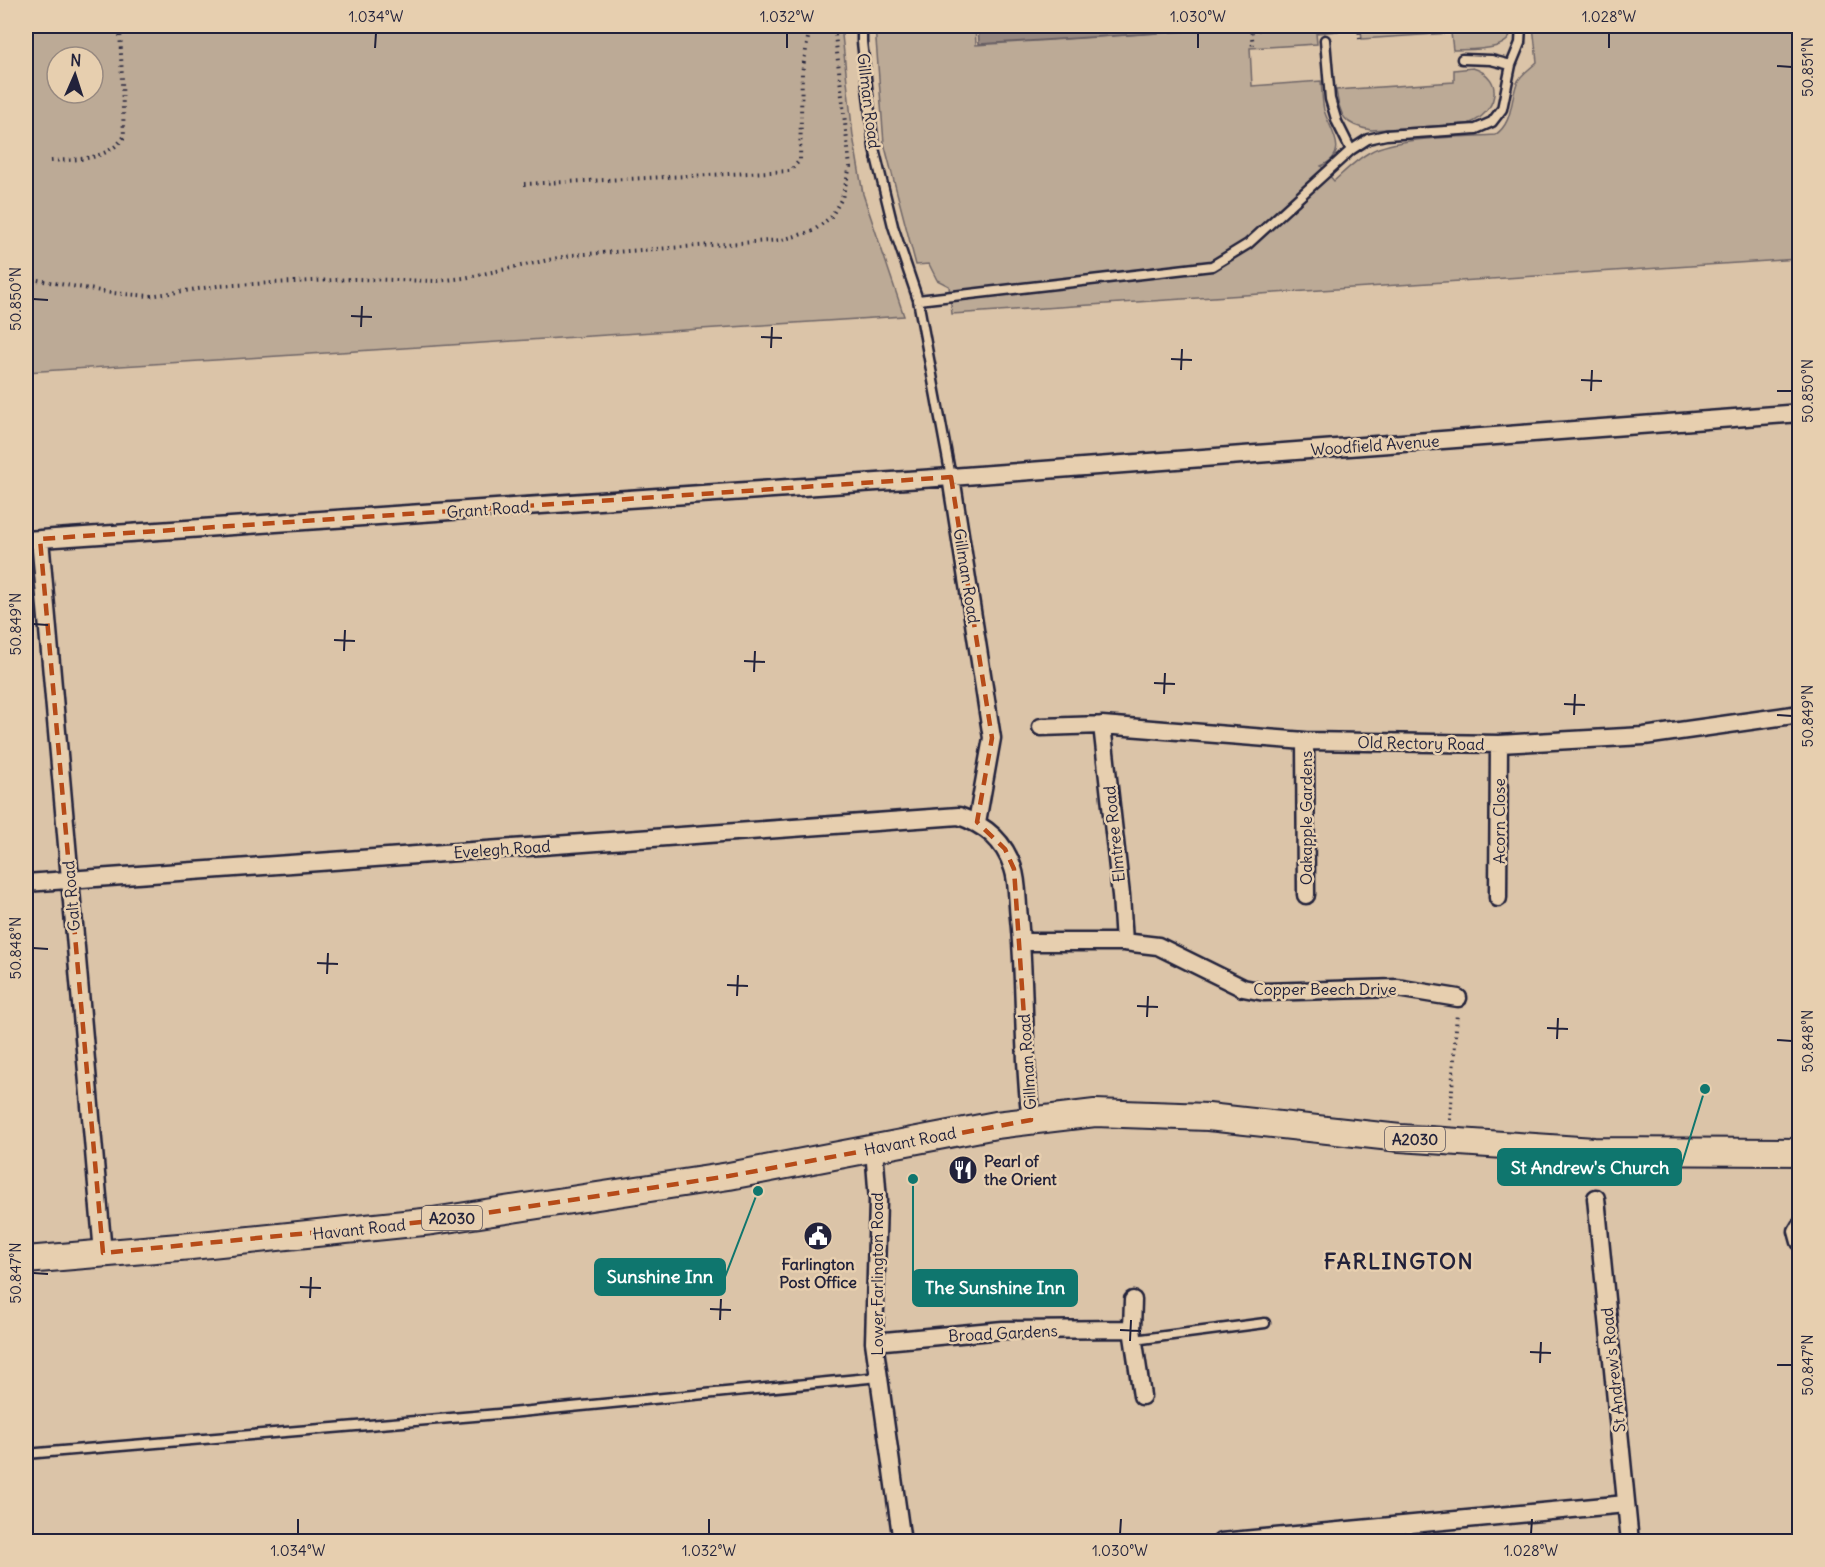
<svg xmlns="http://www.w3.org/2000/svg" width="1825" height="1567" font-family="Delius,sans-serif">
  <style>
    .green { fill: #bcaa96; stroke: #6f6668; stroke-width: 1.5; fill-rule: evenodd }
    .water { fill: #978880; stroke: #685f64; stroke-width: 1.5 }
    .lines { fill: none; stroke-linecap: round; stroke-linejoin: round }
    .service-casing { stroke: #22223b; stroke-width: 13 }
    .minor-casing { stroke: #22223b; stroke-width: 21 }
    .primary-casing { stroke: #22223b; stroke-width: 30 }
    .path { stroke: #22223b; stroke-width: 4; stroke-dasharray: 1.5 4.5; stroke-linecap: butt }
    .service { stroke: #e7cfaf; stroke-width: 8 }
    .minor { stroke: #e7cfaf; stroke-width: 16 }
    .primary { stroke: #e7cfaf; stroke-width: 26 }
    .marked { fill: none; stroke: #b64b18; stroke-width: 4.5; stroke-dasharray: 12 8; stroke-linejoin: round }
    .ticks { fill: none; stroke: #22223b; stroke-width: 2 }
    .labels { text-anchor: middle; dominant-baseline: central; stroke-width: 5; stroke-linejoin: round; paint-order: stroke }
    .shield { fill: #e7cfaf; stroke: #5d565e; stroke-width: 1.5 }
    .shield-label { font-size: 15px; font-weight: bold; fill: #22223b }
    .street-label { font-size: 16px; fill: #22223b; stroke: #e7cfaf }
    .poi-label { font-size: 16px; font-weight: bold; fill: #22223b; stroke: #e7cfaf; text-anchor: start }
    .district-label { font-size: 22px; font-weight: bold; letter-spacing: 1.5px; fill: #22223b; stroke: #e7cfaf }
    .leader { fill: none; stroke: #0f766e; stroke-width: 2 }
    .callout-dot { fill: #0f766e; stroke: #e7cfaf; stroke-width: 2 }
    .callout { fill: #0f766e; stroke: #0f766e; stroke-width: 2 }
    .callout-label { font-size: 18px; text-anchor: middle; font-weight: bold; fill: #fff }
    .neatline { fill: none; stroke: #22223b; stroke-width: 2 }
    .ticks-label { font-size: 15px; text-anchor: middle; fill: #22223b }
  </style>
  <rect width="100%" height="100%" fill="#dbc4a8"/>
  <filter id="ink" filterUnits="userSpaceOnUse"><feTurbulence type="fractalNoise" baseFrequency=".0167" numOctaves="2"/><feDisplacementMap in="SourceGraphic" scale="12" xChannelSelector="R" yChannelSelector="G"/><feConvolveMatrix kernelMatrix="1 2 1 2 8 2 1 2 1" color-interpolation-filters="sRGB"/></filter>
  <g filter="url(#ink)">
    <path class="green" d="M26,26H841L853,136L863,194L904,316L26,372ZM57,57H93V93H57Z
      M878,26H975L976,45L1204,30V26H1512C1514,53 1471,49 1453,50L1451,33L1362,39L1361,29L1316,33L1317,44L1250,48L1252,86L1321,81C1322,91 1322,101 1324,110C1330,131 1351,153 1321,166L1334,181C1345,171 1357,159 1370,152C1397,137 1462,137 1495,135C1513,123 1510,102 1517,83C1520,75 1531,68 1537,62L1533,26H1799V259L952,314L949,286L937,280L929,264L916,265L884,143L875,27Z
      M1473,68C1507,78 1496,114 1468,124L1371,130C1344,125 1340,117 1336,90L1454,82V70Z"/>
    <path class="water" d="M978,26H1157V33L979,44Z"/>
    <g class="lines">
      <g class="service-casing">
        <path id="service" d="M862,26V42L874,148L893,226L918,300L951,477
          M1325,40L1330,99L1337,122L1351,150
          M1462,59L1491,60L1511,65
          M918,300L1212,266L1248,244L1351,150L1368,139L1386,135L1476,129L1492,122L1502,109L1511,65L1520,43L1521,26
          M1134,1340L1265,1323
          M26,1454L510,1413L879,1377"/>
      </g>
      <g class="minor-casing">
        <path id="minor" d="M951,477L992,738L977,822
          M40,539L103,1253
          M26,540L951,477L1800,413
          M1102,725L1121,895L1124,942
          M1041,727L1102,725L1305,741L1499,744L1644,736L1800,714
          M1305,741L1306,895
          M26,883L959,816C985,825 1004,840 1013,868C1018,882 1017,902 1019,918C1026,985 1022,1053 1031,1120
          M1498,898L1499,744
          M1021,942H1124L1158,946L1243,988L1264,992L1397,988L1458,998
          M874,1149L878,1201L874,1342L902,1542
          M1596,1198L1630,1542
          M1800,1226L1797,1231L1800,1242
          M1133,1300L1132,1329L1142,1396
          M874,1342L1003,1330L1132,1329
          M1221,1542L1626,1504"/>
      </g>
      <g class="primary-casing">
        <path id="primary" d="M26,1260L191,1246L433,1221L729,1176L996,1125L1095,1113L1208,1117L1400,1138L1594,1151L1800,1152"/>
      </g>
      <path class="path" d="M1251,26L1253,48
        M1359,26L1360,39
        M1252,30L1306,26
        M51,161C78,159 106,161 124,137L120,26
        M524,184L790,171L800,160L802,73L810,26
        M26,278L112,293L150,296L218,286L272,283L355,279L437,281L464,278L572,255L782,240L813,231L831,217L842,198L850,167L834,26
        M1450,1120L1457,1013"/>
      <use href="#service" class="service"/>
      <use href="#minor" class="minor"/>
      <use href="#primary" class="primary"/>
    </g>
  </g>
  <path class="marked" d="M951,477L992,738L977,822L1005,849L1014,869L1031,1120L729,1176L433,1221L103,1253L40,539Z"/>
  <path class="ticks" d="M375,48L376,33M787,48V33M1198,48V33M1609,48V33M1777,66L1792,67M33,299L48,300M351,316L372,317M361,327L362,306M761,337L782,338M771,348L772,327M1171,359L1192,360M1181,370L1182,349M1581,380L1602,381M1591,391L1592,370M1777,391H1792M33,624L48,625M334,640L355,641M344,651L345,630M744,661L765,662M754,672L755,651M1154,683L1175,684M1164,694L1165,673M1564,704L1585,705M1574,715L1575,694M1777,715L1792,716M33,948L48,949M317,963L338,964M327,974L328,953M727,985L748,986M737,996L738,975M1137,1006L1158,1007M1147,1017L1148,996M1547,1028L1568,1029M1557,1039L1558,1018M1777,1040L1792,1041M33,1273L48,1274M300,1287L321,1288M310,1298L311,1277M710,1309L731,1310M720,1320L721,1299M1120,1330L1141,1331M1130,1341L1131,1320M1530,1352L1551,1353M1540,1363L1541,1342M1777,1365H1792M298,1534V1519M709,1534V1519M1120,1534L1121,1519M1531,1534L1532,1519"/>
  <defs>
    <g id="restaurant-disc" transform="scale(1.5)"><circle r="9.5" fill="#22223b" stroke="#e7cfaf"/><path d="M-5-6h1v4h1v-4h1v4h1v-4h1v5L-1.5 .5V6h-2V.5L-5-1ZM5-6V6H3V1.5H1.5Q1.5-4 5-6Z" fill="#fff"/></g>
    <g id="civic-disc" transform="scale(1.5)"><circle r="9.5" fill="#22223b" stroke="#e7cfaf"/><path d="M-.6-6.5H3V-4.5H.6V-3L4-1V1h2V6H-6V1h2V-1L-.6-3ZM-1.2 2.5V6h2.4V2.5Z" fill="#fff"/></g>
  </defs>
  <g fill-rule="evenodd">
    <use href="#restaurant-disc" x="963" y="1170"/>
    <use href="#civic-disc" x="818" y="1236"/>
  </g>
  <g class="labels">
    <g class="shield">
      <rect x="1385" y="1127" width="60" height="24" rx="4.5"/>
      <rect x="422" y="1206" width="60" height="24" rx="4.5"/>
    </g>
    <g class="shield-label">
      <text x="1415" y="1139">A2030</text>
      <text x="452" y="1218">A2030</text>
    </g>
    <g class="street-label">
      <text transform="translate(869 101) rotate(83)">Gillman Road</text>
      <text transform="translate(1375 445) rotate(-4)">Woodfield Avenue</text>
      <text transform="translate(488 509) rotate(-4)">Grant Road</text>
      <text transform="translate(967 576) rotate(81)">Gillman Road</text>
      <text transform="translate(1421 743) rotate(1)">Old Rectory Road</text>
      <text transform="translate(1306 818) rotate(-90)">Oakapple Gardens</text>
      <text transform="translate(1499 821) rotate(-90)">Acorn Close</text>
      <text transform="translate(1114 834) rotate(-96)">Elmtree Road</text>
      <text transform="translate(502 849) rotate(-4)">Evelegh Road</text>
      <text transform="translate(71 896) rotate(-95)">Galt Road</text>
      <text x="1325" y="989">Copper Beech Drive</text>
      <text transform="translate(1027 1062) rotate(-94)">Gillman Road</text>
      <text transform="translate(910 1141) rotate(-11)">Havant Road</text>
      <text transform="translate(359 1229) rotate(-6)">Havant Road</text>
      <text transform="translate(877 1274) rotate(-90)">Lower Farlington Road</text>
      <text transform="translate(1003 1333) rotate(-3)">Broad Gardens</text>
      <text transform="translate(1613 1370) rotate(-96)">St Andrew's Road</text>
    </g>
    <g class="poi-label">
      <text x="984" y="1161">Pearl of<tspan x="984" dy="18">the Orient</tspan></text>
      <text x="818" y="1264" text-anchor="middle">Farlington<tspan x="818" dy="18">Post Office</tspan></text>
    </g>
    <g class="district-label">
      <text x="1399" y="1261">FARLINGTON</text>
    </g>
  </g>
  <path class="leader" d="M1705 1089L1681 1167M758 1191L725 1277M913 1179L913 1288"/>
  <g class="callout-dot">
    <circle cx="1705" cy="1089" r="6"/>
    <circle cx="758" cy="1191" r="6"/>
    <circle cx="913" cy="1179" r="6"/>
  </g>
  <g class="callout">
    <rect x="1498" y="1149" width="183" height="36" rx="6"/>
    <rect x="595" y="1259" width="130" height="36" rx="6"/>
    <rect x="913" y="1270" width="164" height="36" rx="6"/>
  </g>
  <g class="callout-label">
    <text x="1590" y="1174">St Andrew's Church</text>
    <text x="660" y="1283">Sunshine Inn</text>
    <text x="995" y="1294">The Sunshine Inn</text>
  </g>
  <rect width="1825" height="1567" fill="none" stroke="#e7cfaf" stroke-width="66"/>
  <g transform="translate(75 75) rotate(3)"><circle r="28" fill="#e7cfaf" stroke="#988a81" stroke-width="1.5"/>
  <path d="M0-4.5L10 22L0 15L-10 22Z" fill="#22223b"/>
  <text y="-9" font-size="16" font-weight="bold" text-anchor="middle" fill="#22223b">N</text>
  </g>
  <rect x="33" y="33" width="1759" height="1501" class="neatline"/>
  <g class="ticks-label">
    <text x="376" y="22">1.034°W</text>
    <text x="787" y="22">1.032°W</text>
    <text x="1198" y="22">1.030°W</text>
    <text x="1609" y="22">1.028°W</text>
    <text transform="translate(1808 67) rotate(-90)" y="5">50.851°N</text>
    <text transform="translate(16 299) rotate(-90)" y="5">50.850°N</text>
    <text transform="translate(1808 391) rotate(-90)" y="5">50.850°N</text>
    <text transform="translate(16 624) rotate(-90)" y="5">50.849°N</text>
    <text transform="translate(1808 716) rotate(-90)" y="5">50.849°N</text>
    <text transform="translate(16 948) rotate(-90)" y="5">50.848°N</text>
    <text transform="translate(1808 1041) rotate(-90)" y="5">50.848°N</text>
    <text transform="translate(16 1273) rotate(-90)" y="5">50.847°N</text>
    <text transform="translate(1808 1365) rotate(-90)" y="5">50.847°N</text>
    <text x="298" y="1556">1.034°W</text>
    <text x="709" y="1556">1.032°W</text>
    <text x="1120" y="1556">1.030°W</text>
    <text x="1531" y="1556">1.028°W</text>
  </g>
</svg>
